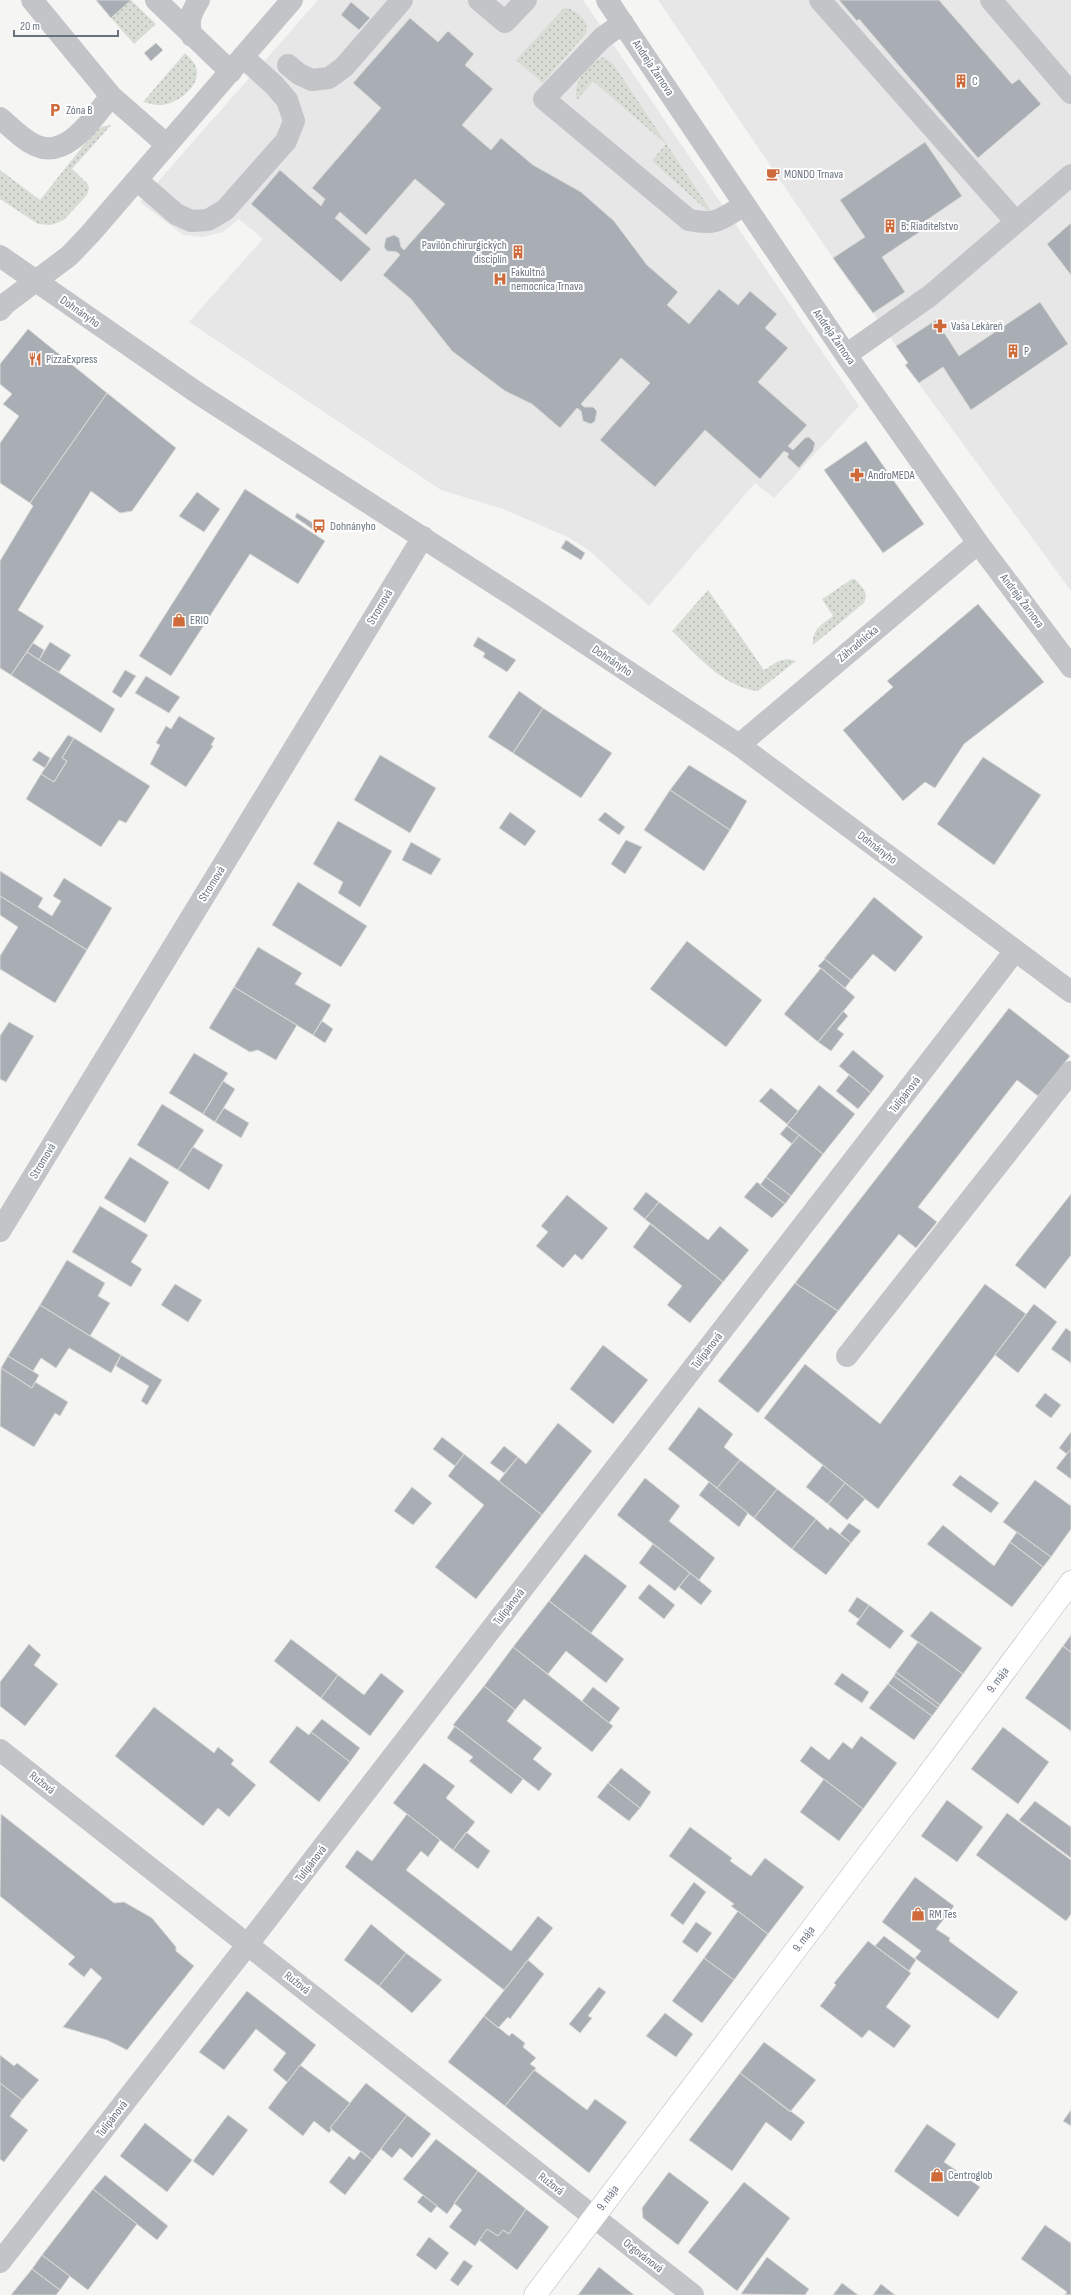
<svg xmlns="http://www.w3.org/2000/svg" width="1071" height="2295" font-family="'Sofia Sans Condensed',sans-serif">
  <style>
    .built { fill: #e6e7e6 }
    .grass { fill: url(#grass-dots) }
    .building { fill: #a8aeb4; stroke: #d7d7d5 }
    .lines { fill: none; stroke-linecap: round; stroke-linejoin: round }
    .major-casing { stroke: #b3b6ba; stroke-width: 23 }
    .minor { stroke: #c2c4c7; stroke-width: 22 }
    .major { stroke: #fff; stroke-width: 22 }
    .labels { text-anchor: middle; dominant-baseline: central; stroke-width: 4; stroke-linejoin: round; paint-order: stroke }
    .street-label { font-size: 12px; fill: #687380; stroke: #fff }
    .poi-label { font-size: 12px; fill: #687380; stroke: #fff; text-anchor: start }
  </style>
  <defs>
    <pattern id="grass-dots" width="8" height="8" patternUnits="userSpaceOnUse"><rect width="8" height="8" fill="#d7dcd4"/><path d="M2 2h.1M6 6h.1" fill="none" stroke="#b2b7b1" stroke-width="1.8" stroke-linecap="round"/></pattern>
  </defs>
  <rect width="100%" height="100%" fill="#f5f6f3"/>
  <path class="built" d="M318,0H583L859,406L774,498L755,483L649,606L591,552L568,537L503,509L441,490L189,322L263,239L239,219L223,232L203,237L183,235L140,202Z
    M658,0H1071V591L905,365L908,363L860,294L858,295Z"/>
  <path class="grass" d="M131,0L156,24L134,44L111,18Z
    M564,8C576,8 590,22 586,33L543,83L516,60Z
    M185,53C190,58 196,63 197,71C199,88 174,106 159,105C154,105 148,103 143,102Z
    M604,57L613,64L711,211L707,210L652,161L666,144L593,81L577,100C572,83 588,62 604,57Z
    M111,125L72,169L87,183L89,188L87,195L64,220L51,225L38,224L0,199V170L40,200L94,132L101,127Z
    M852,579H855C862,587 869,592 864,603L813,645C812,629 821,625 833,616L822,599Z
    M708,590L764,670C776,663 782,656 796,661L758,691C722,687 697,655 672,631Z"/>
  <path class="building" d="M96,0H131L111,18Z
    M839,0H939L1012,84L1019,79L1041,104L978,158L859,19L857,21Z
    M351,2L370,18L359,30L341,15Z
    M410,18L438,42L448,31L474,54L465,65L493,89L462,125L491,150L501,138L533,165L581,192L614,221L647,265L678,292L667,305L689,324L719,289L738,305L750,291L777,314L765,328L788,348L758,382L807,425L788,446L793,450L805,438L809,437L815,443L813,451L799,468L787,457L789,454L784,451L760,479L705,430L655,487L600,440L650,383L621,358L581,404L584,407H593L597,411L595,421L591,424L583,421L581,411L577,408L560,428L532,404L505,391L452,351L411,299L383,275L400,255L397,252L387,251L384,247L386,238L394,235L399,238L401,247L404,250L445,204L415,179L366,235L340,212L335,218L371,249L341,282L251,204L280,170L321,206L325,199L312,188L381,108L353,83Z
    M156,43L163,50L151,61L144,53Z
    M925,142L962,196L921,224L924,229L882,257L905,292L873,313L833,258L865,237L840,200Z
    M1071,223V275L1047,244Z
    M1040,302L1068,344L971,410L943,367L919,383L905,365L908,363L896,346L936,320L959,356Z
    M28,329L107,393L30,503L0,483V443L19,416L3,404L12,394L0,384V364Z
    M107,393L176,448L132,511L120,513L91,491L18,610L44,626L11,675L0,668V561L33,506L30,503Z
    M866,441L924,524L883,553L824,470Z
    M245,489L325,541L298,584L250,554L171,676L139,656Z
    M197,492L220,509L204,532L179,516Z
    M297,513L318,526L315,531L295,517Z
    M566,540L585,553L581,560L561,548Z
    M978,604L1044,682L964,744L935,788L925,782L903,801L843,730L893,687L887,681Z
    M478,637L516,660L507,672L483,657L485,653L473,646Z
    M50,642L71,655L59,672L39,660Z
    M33,643L44,650L39,660L27,652Z
    M27,652L115,709L101,733L11,675Z
    M125,670L136,676L121,698L112,692Z
    M146,676L180,697L169,713L135,693Z
    M519,691L543,708L513,753L488,737Z
    M543,708L612,753L581,798L513,753Z
    M179,716L215,738L211,745L213,746L186,787L150,764L160,745L156,743L166,726L171,729Z
    M68,735L74,738L62,758L67,761L54,782L41,774Z
    M74,738L150,786L126,823L119,820L101,847L26,799L41,774L54,782L67,761L62,758Z
    M39,751L50,758L45,768L32,760Z
    M380,755L436,788L410,833L354,800Z
    M983,757L1041,795L994,865L937,824Z
    M689,765L747,801L730,830L670,790Z
    M670,790L730,830L704,871L644,830Z
    M510,812L536,831L525,846L499,828Z
    M605,812L625,827L619,835L598,820Z
    M338,821L392,851L360,907L338,893L343,882L313,864Z
    M626,840L642,847L625,874L611,864Z
    M411,842L441,859L431,875L402,860Z
    M0,871L43,898L38,907L52,916L61,901L53,896L64,878L112,908L87,950L0,896Z
    M298,882L367,926L341,967L272,925Z
    M0,896L87,950L55,1003L0,969V956L18,927L0,915Z
    M874,897L923,937L895,972L873,954L851,980L824,959Z
    M687,941L762,1000L726,1047L650,989Z
    M258,947L302,973L295,984L331,1005L313,1035L234,987Z
    M825,959L851,980L845,988L818,966Z
    M821,968L855,997L818,1042L784,1014Z
    M234,987L297,1025L276,1060L258,1050L250,1052L209,1028Z
    M1009,1008L1070,1056L1038,1096L1017,1080L918,1207L937,1222L916,1248L899,1234L838,1311L795,1283Z
    M843,1011L848,1016L837,1029L844,1034L831,1051L818,1042Z
    M322,1021L333,1029L325,1043L313,1035Z
    M9,1022L34,1036L6,1082L0,1079V1036Z
    M853,1050L884,1076L871,1093L839,1066Z
    M194,1053L228,1073L203,1114L169,1093Z
    M849,1075L871,1093L858,1109L836,1091Z
    M223,1081L235,1089L215,1122L203,1114Z
    M819,1085L855,1114L823,1154L787,1125Z
    M771,1088L798,1111L787,1124L759,1101Z
    M162,1104L204,1130L178,1170L137,1145Z
    M224,1108L249,1123L241,1138L215,1122Z
    M787,1126L799,1135L792,1144L780,1134Z
    M799,1135L823,1154L791,1196L766,1177Z
    M193,1147L223,1165L209,1190L178,1170Z
    M130,1157L169,1182L145,1223L104,1198Z
    M766,1177L791,1196L785,1204L760,1185Z
    M757,1182L785,1204L772,1218L744,1197Z
    M646,1192L659,1202L645,1219L633,1209Z
    M1071,1194V1255L1045,1289L1015,1265Z
    M567,1195L608,1228L582,1260L575,1254L563,1268L536,1246L548,1232L541,1226Z
    M659,1202L708,1240L720,1226L749,1250L723,1282L645,1219Z
    M100,1206L148,1235L131,1262L142,1269L131,1287L72,1252Z
    M650,1224L723,1282L690,1323L667,1305L682,1286L633,1247Z
    M67,1260L105,1283L98,1296L110,1303L90,1336L40,1305Z
    M795,1283L838,1311L758,1413L718,1381Z
    M175,1284L202,1300L188,1322L161,1305Z
    M985,1284L1026,1314L878,1509L764,1418L805,1364L880,1424Z
    M1034,1304L1057,1322L1018,1373L995,1355Z
    M40,1305L121,1355L111,1373L69,1348L56,1368L41,1358L33,1371L8,1356Z
    M1066,1328L1071,1332V1363L1051,1349Z
    M603,1345L648,1380L613,1424L570,1389Z
    M121,1355L162,1380L147,1405L141,1401L149,1386L116,1366Z
    M8,1356L39,1375L32,1388L1,1368Z
    M1,1368L32,1388L35,1382L68,1402L60,1416L55,1413L34,1447L0,1426Z
    M1045,1393L1061,1405L1051,1418L1035,1406Z
    M699,1407L733,1434L724,1447L740,1460L717,1488L668,1449Z
    M558,1423L592,1451L542,1515L499,1481L518,1457L526,1464Z
    M1071,1432V1449L1067,1454L1059,1448Z
    M442,1437L464,1454L455,1466L433,1449Z
    M504,1446L518,1457L504,1473L490,1463Z
    M1071,1449V1479L1056,1468Z
    M464,1454L542,1515L476,1599L435,1567L484,1505L448,1476Z
    M740,1460L777,1489L754,1518L717,1488Z
    M823,1465L845,1483L828,1504L806,1487Z
    M960,1475L999,1503L991,1513L952,1485Z
    M645,1478L680,1506L669,1521L715,1558L699,1580L617,1515Z
    M1035,1480L1071,1506V1529L1051,1557L1003,1522Z
    M709,1482L748,1513L739,1527L699,1495Z
    M845,1483L865,1499L847,1520L828,1504Z
    M412,1487L432,1503L413,1525L394,1511Z
    M777,1489L816,1519L792,1549L754,1518Z
    M816,1519L828,1530L830,1527L851,1543L826,1575L792,1549Z
    M849,1523L861,1531L851,1543L840,1534Z
    M943,1525L994,1566L1010,1542L1043,1567L1012,1607L927,1544Z
    M1017,1532L1051,1557L1043,1567L1010,1542Z
    M653,1544L690,1573L675,1591L639,1563Z
    M585,1554L627,1586L591,1633L549,1601Z
    M690,1573L712,1591L701,1605L679,1587Z
    M649,1584L675,1605L664,1619L638,1598Z
    M857,1597L869,1605L859,1619L848,1611Z
    M549,1601L624,1659L606,1683L566,1651L548,1674L513,1647Z
    M869,1605L904,1631L890,1649L856,1624Z
    M931,1611L982,1648L963,1674L910,1636Z
    M1071,1635V1652L1063,1646Z
    M291,1639L338,1675L321,1698L274,1661Z
    M918,1642L963,1674L940,1705L896,1672Z
    M29,1644L41,1655L34,1665L58,1684L25,1726L0,1706V1682Z
    M1063,1646L1071,1652V1731L1025,1698Z
    M513,1647L613,1726L592,1752L524,1699L515,1710L484,1686Z
    M896,1672L940,1705L938,1708L894,1676Z
    M381,1673L404,1691L370,1736L321,1698L338,1675L364,1695Z
    M842,1673L869,1692L862,1703L834,1684Z
    M894,1676L938,1708L932,1716L888,1684Z
    M888,1684L932,1716L914,1740L869,1708Z
    M484,1686L515,1710L507,1721L542,1748L533,1759L552,1774L539,1791L453,1725Z
    M593,1687L620,1708L609,1723L582,1701Z
    M154,1707L214,1753L218,1747L234,1760L231,1764L256,1785L229,1817L218,1808L203,1826L115,1756Z
    M322,1719L360,1748L350,1762L311,1732Z
    M297,1726L309,1735L311,1732L350,1762L319,1802L269,1762Z
    M455,1726L523,1779L511,1794L469,1761L473,1757L447,1738Z
    M1003,1727L1049,1762L1018,1804L971,1769Z
    M861,1736L897,1763L863,1809L800,1761L811,1746L829,1760L843,1742L852,1749Z
    M424,1763L455,1786L446,1798L475,1822L453,1850L393,1803Z
    M621,1768L651,1792L640,1808L608,1783Z
    M824,1779L863,1809L839,1841L800,1812Z
    M608,1783L640,1808L629,1821L597,1797Z
    M947,1800L983,1827L957,1862L921,1836Z
    M1035,1801L1071,1827V1858L1019,1820Z
    M1007,1813L1071,1860V1914L1066,1921L976,1855Z
    M1,1814L114,1903L124,1902L152,1918L176,1947V1951L194,1966L127,2050L107,2040L63,2027L102,1978L91,1968L84,1977L68,1964L75,1957L0,1896Z
    M407,1814L440,1840L428,1857L421,1851L406,1870L511,1951L538,1916L553,1928L504,1990L345,1867L357,1850L372,1861Z
    M690,1827L732,1858L730,1861L751,1876L765,1858L804,1887L768,1934L731,1906L734,1904L669,1856Z
    M466,1832L490,1851L478,1869L453,1850Z
    M915,1877L954,1906L936,1929L950,1938L949,1941L1018,1992L998,2019L915,1958L921,1951L882,1922Z
    M694,1882L706,1892L683,1925L670,1915Z
    M738,1911L768,1934L734,1980L704,1958Z
    M696,1922L712,1933L697,1953L682,1942Z
    M371,1924L406,1953L379,1986L344,1960Z
    M884,1936L916,1960L909,1971L875,1946Z
    M868,1941L911,1973L886,2007L911,2026L894,2048L869,2030L862,2038L820,2006L836,1985L834,1983Z
    M406,1953L442,1980L412,2013L379,1986Z
    M704,1958L734,1980L702,2023L672,2001Z
    M528,1960L544,1974L510,2019L508,2017L498,2028L484,2016Z
    M599,1987L606,1992L588,2016L592,2018L580,2033L569,2024Z
    M247,1991L316,2045L287,2082L273,2070L286,2053L256,2029L224,2070L199,2052Z
    M665,2013L693,2034L676,2057L646,2036Z
    M484,2016L509,2036L512,2033L525,2043L523,2047L536,2058L530,2064L536,2068L505,2106L448,2062Z
    M764,2042L816,2080L790,2112L740,2073Z
    M0,2055L14,2066L17,2063L39,2080L22,2100L0,2083Z
    M300,2065L350,2103L330,2128L332,2129L329,2133L314,2121L303,2136L268,2108Z
    M534,2070L587,2110L595,2099L627,2122L589,2173L505,2106Z
    M740,2073L805,2122L791,2141L766,2122L732,2171L689,2140Z
    M0,2083L22,2100L10,2116L28,2130L4,2162L0,2159Z
    M366,2083L407,2115L372,2160L330,2128Z
    M1071,2110V2126L1063,2121Z
    M228,2115L248,2130L213,2176L193,2161Z
    M407,2115L431,2134L412,2158L400,2148L392,2158L381,2149Z
    M145,2123L192,2160L167,2192L120,2156Z
    M927,2124L956,2144L944,2162L980,2187L958,2217L894,2171Z
    M436,2139L478,2171L447,2214L403,2179Z
    M361,2151L372,2160L345,2195L329,2182L349,2156L354,2160Z
    M478,2171L526,2209L509,2234L503,2230L498,2236L487,2229L475,2246L449,2227L462,2210L454,2203Z
    M669,2172L709,2202L678,2245L643,2218L642,2208Z
    M105,2175L168,2226L157,2240L93,2189Z
    M744,2182L790,2218L737,2291L688,2252Z
    M93,2189L137,2224L88,2290L42,2255Z
    M423,2195L437,2206L431,2213L417,2202Z
    M526,2209L549,2227L517,2270L479,2240L487,2229L498,2236L503,2230L509,2234Z
    M1045,2225L1071,2243V2295L1065,2294L1067,2292L1021,2259Z
    M429,2237L449,2253L436,2270L416,2255Z
    M42,2255L70,2276L60,2290L32,2269Z
    M767,2257L809,2289L805,2295L741,2294Z
    M464,2260L473,2266L458,2286L450,2280Z
    M599,2267L634,2295H578Z
    M32,2269L60,2290L56,2295H11Z
    M842,2283L858,2295H833Z
    M881,2284L895,2295H873Z"/>
  <g class="lines">
    <g class="major-casing">
      <path id="major" d="M535,2295L915,1792L1071,1582"/>
    </g>
    <path class="minor" d="M32,0L111,96L167,145
      M156,0L231,72
      M479,0L505,22L526,0
      M607,0L846,355L978,543L1071,667
      M820,0L1016,222
      M991,0L1071,93
      M623,23L602,38L544,99L689,220C716,226 722,219 744,205
      M192,36C187,21 191,13 199,0
      M288,65L299,74L312,80L329,78L344,67L402,0
      M0,118C11,127 24,141 37,146C68,159 94,116 111,96
      M137,180L176,214L191,221L208,220L225,210L286,141L294,121L287,100L274,85L243,57
      M0,256L199,394L529,606L739,745L1071,992
      M0,310L5,304L69,256L90,234L292,0
      M846,355L931,295L1071,175
      M739,745L978,543
      M0,1231L423,537
      M847,1356L1071,1072
      M0,1750L693,2295
      M0,2262L248,1944L1015,951"/>
    <use href="#major" class="major"/>
  </g>
  <defs>
    <g id="building-bare" transform="scale(1.08)"><path d="M-4-6H4V6H1V3H-1V6H-4ZM-2.5-4.3h1.7v1.8h-1.7ZM.8-4.3h1.7v1.8H.8ZM-2.5-1h1.7V.8h-1.7ZM.8-1h1.7V.8H.8Z" fill="#cf6a3a" stroke="#fff" stroke-width="2.5" paint-order="stroke"/></g>
    <g id="parking-bare" transform="scale(1.08)"><path d="M-3.5-5.5H1a3.5 3.5 0 0 1 0 7H-1V5.5H-3.5ZM-1-3.4V-.6H.8a1.4 1.4 0 0 0 0-2.8Z" fill="#cf6a3a" stroke="#fff" stroke-width="2.5" paint-order="stroke"/></g>
    <g id="cafe-bare" transform="scale(1.08)"><path d="M-5.5-4.5H6V0H3Q3 3.5 0 3.5H-2.5Q-5.5 3.5-5.5 0ZM3-3.2v2h1.7v-2ZM-6 4.5H4V6H-6Z" fill="#cf6a3a" stroke="#fff" stroke-width="2.5" paint-order="stroke"/></g>
    <g id="hospital-bare" transform="scale(1.08)"><path d="M-5-5h3v3.5h4V-5h3V5h-3V1.5h-4V5h-3Z" fill="#cf6a3a" stroke="#fff" stroke-width="2.5" paint-order="stroke"/></g>
    <g id="pharmacy-bare" transform="scale(1.08)"><path d="M-2-6h4v4h4v4h-4v4h-4v-4h-4v-4h4Z" fill="#cf6a3a" stroke="#fff" stroke-width="2.5" paint-order="stroke"/></g>
    <g id="restaurant-bare" transform="scale(1.08)"><path d="M-5-6h1v4h1v-4h1v4h1v-4h1v5L-1.5 .5V6h-2V.5L-5-1ZM5-6V6H3V1.5H1.5Q1.5-4 5-6Z" fill="#cf6a3a" stroke="#fff" stroke-width="2.5" paint-order="stroke"/></g>
    <g id="bus-bare" transform="scale(1.08)"><path d="M-5-6H5V4H4V6H2V4H-2V6H-4V4H-5ZM-3.5-4V0h7V-4ZM-3.5 1.2v1.5H-2V1.2ZM2 1.2v1.5H3.5V1.2Z" fill="#cf6a3a" stroke="#fff" stroke-width="2.5" paint-order="stroke"/></g>
    <g id="shop-bare" transform="scale(1.08)"><path d="M-5-2.5h2.3a2.7 3.5 0 0 1 5.4 0H5L5.5 6h-11ZM-1.5-2.5h3a1.5 2.3 0 0 0-3 0Z" fill="#cf6a3a" stroke="#fff" stroke-width="2.5" paint-order="stroke"/></g>
  </defs>
  <g fill-rule="evenodd">
    <use href="#building-bare" x="961" y="81"/>
    <use href="#parking-bare" x="55" y="110"/>
    <use href="#cafe-bare" x="773" y="174"/>
    <use href="#building-bare" x="890" y="226"/>
    <use href="#building-bare" x="518" y="252"/>
    <use href="#hospital-bare" x="500" y="279"/>
    <use href="#pharmacy-bare" x="940" y="326"/>
    <use href="#building-bare" x="1013" y="351"/>
    <use href="#restaurant-bare" x="35" y="359"/>
    <use href="#pharmacy-bare" x="857" y="475"/>
    <use href="#bus-bare" x="319" y="526"/>
    <use href="#shop-bare" x="179" y="620"/>
    <use href="#shop-bare" x="918" y="1914"/>
    <use href="#shop-bare" x="937" y="2175"/>
  </g>
  <g class="labels">
    <g class="street-label">
      <text transform="translate(653 68) rotate(56)">Andreja Žarnova</text>
      <text transform="translate(80 312) rotate(35)">Dohnányho</text>
      <text transform="translate(834 337) rotate(55)">Andreja Žarnova</text>
      <text transform="translate(1022 601) rotate(53)">Andreja Žarnova</text>
      <text transform="translate(380 607) rotate(-59)">Stromová</text>
      <text transform="translate(858 644) rotate(-40)">Záhradnícka</text>
      <text transform="translate(612 661) rotate(34)">Dohnányho</text>
      <text transform="translate(877 848) rotate(37)">Dohnányho</text>
      <text transform="translate(212 884) rotate(-58)">Stromová</text>
      <text transform="translate(905 1095) rotate(-52)">Tulipánová</text>
      <text transform="translate(43 1161) rotate(-59)">Stromová</text>
      <text transform="translate(707 1351) rotate(-52)">Tulipánová</text>
      <text transform="translate(509 1607) rotate(-52)">Tulipánová</text>
      <text transform="translate(998 1680) rotate(-53)">9. mája</text>
      <text transform="translate(42 1783) rotate(38)">Ružová</text>
      <text transform="translate(311 1864) rotate(-52)">Tulipánová</text>
      <text transform="translate(804 1939) rotate(-53)">9. mája</text>
      <text transform="translate(297 1983) rotate(38)">Ružová</text>
      <text transform="translate(112 2119) rotate(-52)">Tulipánová</text>
      <text transform="translate(551 2184) rotate(38)">Ružová</text>
      <text transform="translate(608 2198) rotate(-53)">9. mája</text>
      <text transform="translate(643 2256) rotate(38)">Orgovánová</text>
    </g>
    <g class="poi-label">
      <text x="972" y="81">C</text>
      <text x="66" y="110">Zóna B</text>
      <text x="784" y="174">MONDO Trnava</text>
      <text x="901" y="226">B: Riaditeľstvo</text>
      <text x="507" y="245" text-anchor="end">Pavilón chirurgických<tspan x="507" dy="14">disciplín</tspan></text>
      <text x="511" y="272">Fakultná<tspan x="511" dy="14">nemocnica Trnava</tspan></text>
      <text x="951" y="326">Vaša Lekáreň</text>
      <text x="1024" y="351">P</text>
      <text x="46" y="359">PizzaExpress</text>
      <text x="868" y="475">AndroMEDA</text>
      <text x="330" y="526">Dohnányho</text>
      <text x="190" y="620">ERIO</text>
      <text x="929" y="1914">RM Tes</text>
      <text x="948" y="2175">Centroglob</text>
    </g>
  </g>
  <path d="M14 30v6h104v-6" fill="none" stroke="#687380" stroke-width="2"/>
  <text x="20" y="30" font-size="12" fill="#687380" stroke="#ffffff" stroke-width="3" paint-order="stroke">20 m</text>
</svg>
